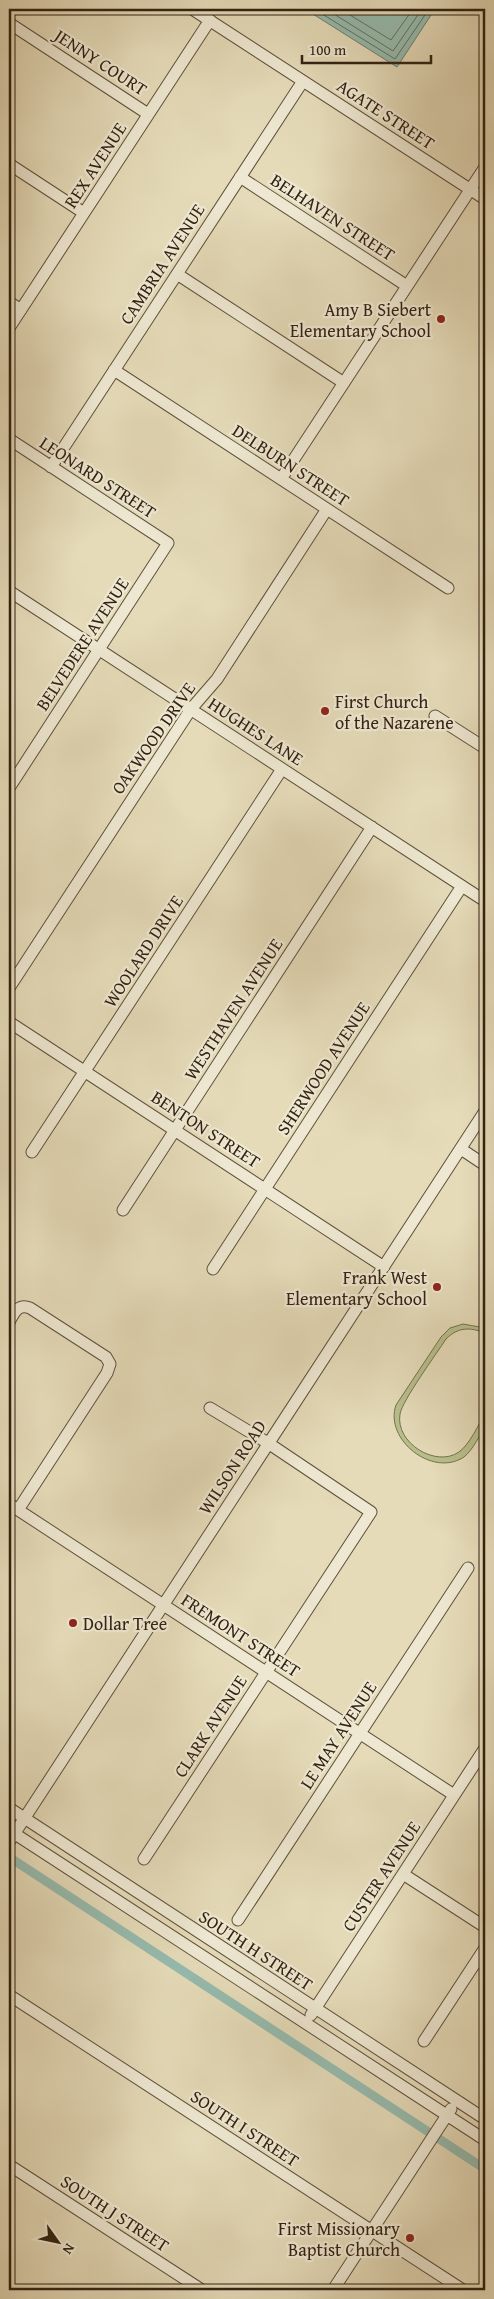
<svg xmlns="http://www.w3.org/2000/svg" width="494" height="2299" font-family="'Gentium Book Plus',serif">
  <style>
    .green { fill: #b8bf8c; stroke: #75704f }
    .water { fill: #96bbae; stroke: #6e7d70 }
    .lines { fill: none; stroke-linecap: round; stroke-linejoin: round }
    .shore { stroke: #646e60; stroke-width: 1 }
    .canal { stroke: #96bbae; stroke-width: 9 }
    .minor-casing { stroke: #5f503c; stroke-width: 13 }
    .minor { stroke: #eee8d2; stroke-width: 11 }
    .poi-dot { fill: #8f2418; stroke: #eee8d2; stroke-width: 2 }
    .labels { text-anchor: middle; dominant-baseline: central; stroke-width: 4.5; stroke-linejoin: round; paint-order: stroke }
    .street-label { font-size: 18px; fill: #322112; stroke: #eee8d2 }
    .poi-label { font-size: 18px; fill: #322112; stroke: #eee8d2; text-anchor: end }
  </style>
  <rect width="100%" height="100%" fill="#e5dbb9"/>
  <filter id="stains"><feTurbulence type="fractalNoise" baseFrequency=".004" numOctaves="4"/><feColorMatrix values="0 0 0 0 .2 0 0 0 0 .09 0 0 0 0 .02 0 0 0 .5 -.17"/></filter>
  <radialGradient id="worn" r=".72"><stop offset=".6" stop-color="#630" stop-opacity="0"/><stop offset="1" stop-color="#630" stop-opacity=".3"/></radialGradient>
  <path class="green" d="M463,1324L485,1328V1333C470,1327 458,1327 446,1339C437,1353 402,1401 400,1414C395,1443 436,1468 459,1452C470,1444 478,1425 485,1414C485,1426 483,1431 476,1442C473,1447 469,1453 464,1457C432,1478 384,1439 396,1405L441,1337L450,1328Z"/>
  <path class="water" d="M305,9H435L397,67Z"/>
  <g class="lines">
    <path class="shore" d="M314,9L395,59L429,9
      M326,9L393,51L422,9
      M340,9L391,40L413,9"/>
    <path class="canal" d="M9,1857L485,2169"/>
    <g class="minor-casing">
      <path id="minor" d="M192,9L485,199
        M9,23L148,114
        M9,164L84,213
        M240,177L407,286
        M177,274L344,383
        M9,302L21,310
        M9,328L210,20
        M114,370L448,588
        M9,439L168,543L9,788
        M51,467L303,81
        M281,479L485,167
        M9,591L485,901
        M435,716L485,748
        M9,988L191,709L217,679L327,509
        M9,1022L384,1267
        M461,1149L485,1165
        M32,1152L282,769
        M123,1210L372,827
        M213,1269L462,886
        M9,1322C14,1313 18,1303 30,1308L106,1357L110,1364L107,1373L18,1510
        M9,1504L454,1795
        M9,1808L485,2119
        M9,1830L485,2140
        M9,1842L485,1111
        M144,1859L371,1512L268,1443L210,1408
        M403,1874L485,1927
        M238,1920L468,1568
        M9,1995L463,2290
        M311,2015L485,1748
        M424,2041L485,1948
        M9,2165L202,2290
        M333,2290L451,2109"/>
    </g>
    <use href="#minor" class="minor"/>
  </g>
  <g class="poi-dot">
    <circle cx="441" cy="319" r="5"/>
    <circle cx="325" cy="711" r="5"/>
    <circle cx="437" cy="1287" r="5"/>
    <circle cx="73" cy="1623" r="5"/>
    <circle cx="410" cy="2238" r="5"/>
  </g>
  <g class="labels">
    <g class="street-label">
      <text transform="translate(101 62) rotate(33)">JENNY COURT</text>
      <text transform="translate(386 114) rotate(33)">AGATE STREET</text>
      <text transform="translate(95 165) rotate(-57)">REX AVENUE</text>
      <text transform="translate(333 217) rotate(33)">BELHAVEN STREET</text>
      <text transform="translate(162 264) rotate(-57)">CAMBRIA AVENUE</text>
      <text transform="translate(291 465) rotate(33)">DELBURN STREET</text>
      <text transform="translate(98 477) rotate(33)">LEONARD STREET</text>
      <text transform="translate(82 644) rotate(-57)">BELVEDERE AVENUE</text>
      <text transform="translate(256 731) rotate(33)">HUGHES LANE</text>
      <text transform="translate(153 738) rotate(-55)">OAKWOOD DRIVE</text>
      <text transform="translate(143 951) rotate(-57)">WOOLARD DRIVE</text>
      <text transform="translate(233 1009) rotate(-57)">WESTHAVEN AVENUE</text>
      <text transform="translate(323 1068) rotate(-57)">SHERWOOD AVENUE</text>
      <text transform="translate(206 1129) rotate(33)">BENTON STREET</text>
      <text transform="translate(232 1467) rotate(-57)">WILSON ROAD</text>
      <text transform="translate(241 1635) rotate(33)">FREMONT STREET</text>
      <text transform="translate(210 1726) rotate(-57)">CLARK AVENUE</text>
      <text transform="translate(338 1735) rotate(-57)">LE MAY AVENUE</text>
      <text transform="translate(381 1876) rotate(-57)">CUSTER AVENUE</text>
      <text transform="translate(256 1950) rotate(33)">SOUTH H STREET</text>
      <text transform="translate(245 2128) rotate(33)">SOUTH I STREET</text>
      <text transform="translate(115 2213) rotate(33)">SOUTH J STREET</text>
    </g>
    <g class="poi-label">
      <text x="431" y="309">Amy B Siebert<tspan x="431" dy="21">Elementary School</tspan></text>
      <text x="335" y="701" text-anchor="start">First Church<tspan x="335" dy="21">of the Nazarene</tspan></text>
      <text x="427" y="1277">Frank West<tspan x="427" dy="21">Elementary School</tspan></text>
      <text x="83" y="1623" text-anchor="start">Dollar Tree</text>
      <text x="400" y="2228">First Missionary<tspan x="400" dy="21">Baptist Church</tspan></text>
    </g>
  </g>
  <rect width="494" height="2299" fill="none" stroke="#e5dbb9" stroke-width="30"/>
  <rect x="10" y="10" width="474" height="2279" fill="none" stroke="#322112" stroke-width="2.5"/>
  <rect x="15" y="15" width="464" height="2269" fill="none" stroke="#322112"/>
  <g transform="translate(58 2242) rotate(123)" stroke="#eee8d2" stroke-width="4" paint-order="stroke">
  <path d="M0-4L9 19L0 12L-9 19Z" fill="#322112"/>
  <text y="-8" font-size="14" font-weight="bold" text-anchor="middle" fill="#322112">N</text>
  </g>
  <path d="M302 55v8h129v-8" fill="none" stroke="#322112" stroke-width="2.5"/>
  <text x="309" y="55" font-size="15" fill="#322112" stroke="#eee8d2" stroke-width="4" paint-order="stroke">100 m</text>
  <rect width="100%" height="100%" filter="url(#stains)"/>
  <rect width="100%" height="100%" fill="url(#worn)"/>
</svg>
